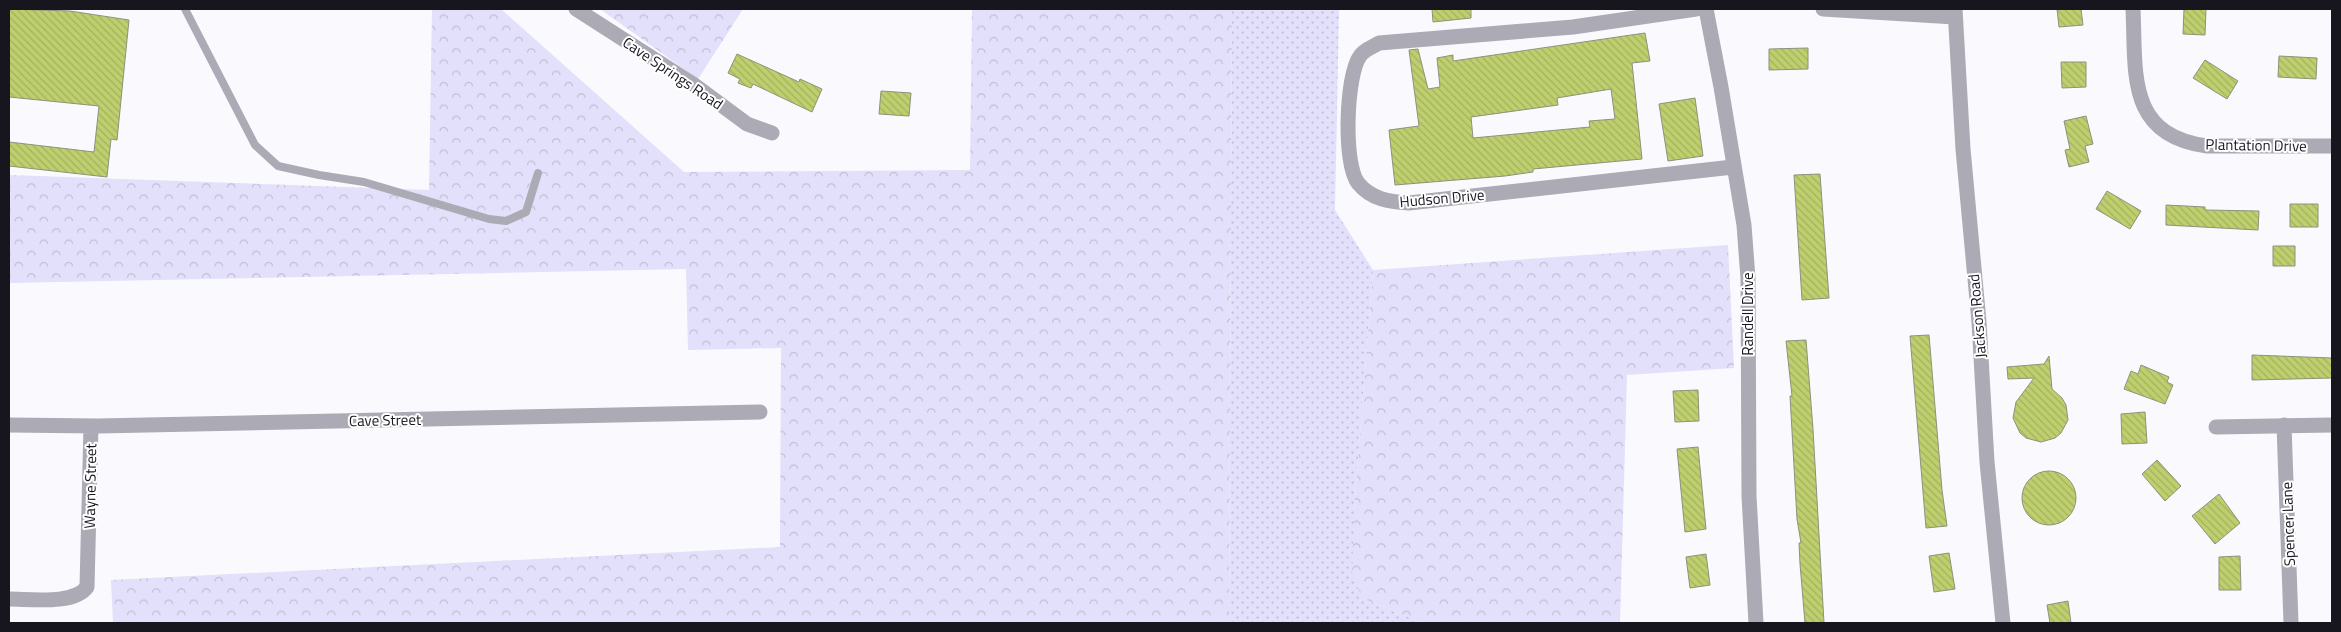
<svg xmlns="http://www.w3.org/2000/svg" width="2341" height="632" font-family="'Titillium Web',sans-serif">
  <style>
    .green { fill: url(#green-dots) }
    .forest { fill: url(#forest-crowns) }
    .building { fill: url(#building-back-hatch); stroke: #8d927b; fill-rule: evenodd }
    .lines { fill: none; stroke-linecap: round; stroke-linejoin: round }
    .service { stroke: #abaab5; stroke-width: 8 }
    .minor { stroke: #abaab5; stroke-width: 15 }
    .labels { text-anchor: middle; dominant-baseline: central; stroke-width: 4; stroke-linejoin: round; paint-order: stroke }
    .street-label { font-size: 15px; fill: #17161e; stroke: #fff }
  </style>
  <defs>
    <pattern id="green-dots" width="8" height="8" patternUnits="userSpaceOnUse" patternTransform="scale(1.25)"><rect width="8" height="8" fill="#e2e0fa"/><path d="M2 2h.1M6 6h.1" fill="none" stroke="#c1bfd6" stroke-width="1.8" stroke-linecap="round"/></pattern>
    <pattern id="forest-crowns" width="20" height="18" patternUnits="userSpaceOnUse" patternTransform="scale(1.25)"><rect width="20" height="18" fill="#e2e0fa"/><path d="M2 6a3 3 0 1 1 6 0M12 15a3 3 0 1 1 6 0" fill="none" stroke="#c1bfd6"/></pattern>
    <pattern id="building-back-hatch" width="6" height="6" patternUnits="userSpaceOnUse" patternTransform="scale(1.25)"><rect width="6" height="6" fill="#becf6e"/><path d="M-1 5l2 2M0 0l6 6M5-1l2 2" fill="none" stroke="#a3b15f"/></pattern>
  </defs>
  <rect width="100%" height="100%" fill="#faf9fe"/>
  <path class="green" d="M1232,9H1339L1335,210L1373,270L1354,510L1364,599L1424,623H1229Z"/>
  <path class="forest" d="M432,9H501L684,172L970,170L972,9H1232L1229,623H113L111,580L780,547L781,348L688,350L686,269L9,283V175L429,190Z
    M600,9H743L698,79Z
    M1728,245L1734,368L1627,375L1620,623H1424L1364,599L1352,578L1354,510L1373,270Z"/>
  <path class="building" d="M9,9L70,11L129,20L117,140L111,139L107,177L9,166V142L94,152L99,106L9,97Z
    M1432,9H1471V18L1433,22Z
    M2057,9H2081L2083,25L2059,27Z
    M2184,9H2206L2205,35L2183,34Z
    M1645,33L1650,61L1632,63L1642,159L1533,169V172L1505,176L1395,185L1389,130L1419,126L1409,50L1418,49L1428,89L1440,87L1437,58L1453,55V61ZM1611,89L1615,119L1589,121L1590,127L1473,138L1471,117L1558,105L1557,98Z
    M1808,48V69L1769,70V49Z
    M737,54L799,82L800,79L822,89L812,112L753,84L751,88L738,83L740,79L728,73Z
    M2279,56L2317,58L2316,79L2278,77Z
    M2205,60L2238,81L2227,99L2193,78Z
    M2061,62H2086V87L2062,88Z
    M881,91L911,93L909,116L879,114Z
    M1695,98L1703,156L1668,161L1659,104Z
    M2086,116L2093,144L2085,146L2089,162L2069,167L2065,150L2070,149L2064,121Z
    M1820,174L1829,298L1802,300L1794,175Z
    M2107,191L2141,211L2130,229L2096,209Z
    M2290,204H2318V227H2290Z
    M2166,205L2205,207V210L2259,211L2258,230L2166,225Z
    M2273,246H2295V266H2273Z
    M1929,335L1942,490L1947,526L1926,528L1910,336Z
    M1806,340L1813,429L1824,623H1805L1800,564L1799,543H1801L1797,519L1790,396H1792L1786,341Z
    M2252,355L2332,358V378L2252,380Z
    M2049,356L2052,389L2062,398L2066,405L2068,420L2061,433L2055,438L2041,442L2026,438L2020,433L2013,418L2016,402L2034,378L2008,379L2007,367L2044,364Z
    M2141,365L2169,377L2167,382L2173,385L2165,404L2124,389L2131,371L2138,374Z
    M1698,390L1699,421L1675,422L1673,391Z
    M2145,412L2147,443L2122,444L2121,414Z
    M1698,447L1706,529L1685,532L1677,449Z
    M2157,460L2181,486L2165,501L2142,474Z
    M2022 498a27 27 0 1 1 54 0a27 27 0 1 1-54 0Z
    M2219,494L2240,523L2215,544L2192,516Z
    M1949,553L1955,589L1934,592L1929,556Z
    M1706,554L1710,585L1690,588L1686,557Z
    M2240,556L2241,590H2219V557Z
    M2068,601L2071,623H2050L2047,605Z"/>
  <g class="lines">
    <path class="service" d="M185,9L255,145L278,166L319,175L364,182L489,219L506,221L526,212L538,173"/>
    <path class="minor" d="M576,9L693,84L747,124L772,133
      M1696,9L1573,27L1379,43C1373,47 1365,49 1360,56C1346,75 1343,164 1358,183C1371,199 1389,202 1409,203L1733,167
      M1706,9L1721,87L1744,225L1748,278L1749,496L1756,623
      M1823,9L1955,17
      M1955,9L1963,149L1979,322L1987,462L2003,623
      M2133,9C2136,73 2126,135 2207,146H2332
      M9,425L98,426L760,412
      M2284,425L2291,623
      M2216,427L2332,425
      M9,599C31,599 74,605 87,587L91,426"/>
  </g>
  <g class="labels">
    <g class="street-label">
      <text transform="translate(673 73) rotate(34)">Cave Springs Road</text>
      <text transform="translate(2256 145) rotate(1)">Plantation Drive</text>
      <text transform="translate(1442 198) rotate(-5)">Hudson Drive</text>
      <text transform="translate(1747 314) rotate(-90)">Randell Drive</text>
      <text transform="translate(1977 316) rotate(-95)">Jackson Road</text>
      <text transform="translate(385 420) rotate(-1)">Cave Street</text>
      <text transform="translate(90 486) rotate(-89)">Wayne Street</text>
      <text transform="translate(2288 524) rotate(-92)">Spencer Lane</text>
    </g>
  </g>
  <rect width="2341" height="632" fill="none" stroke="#17161e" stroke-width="20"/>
</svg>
